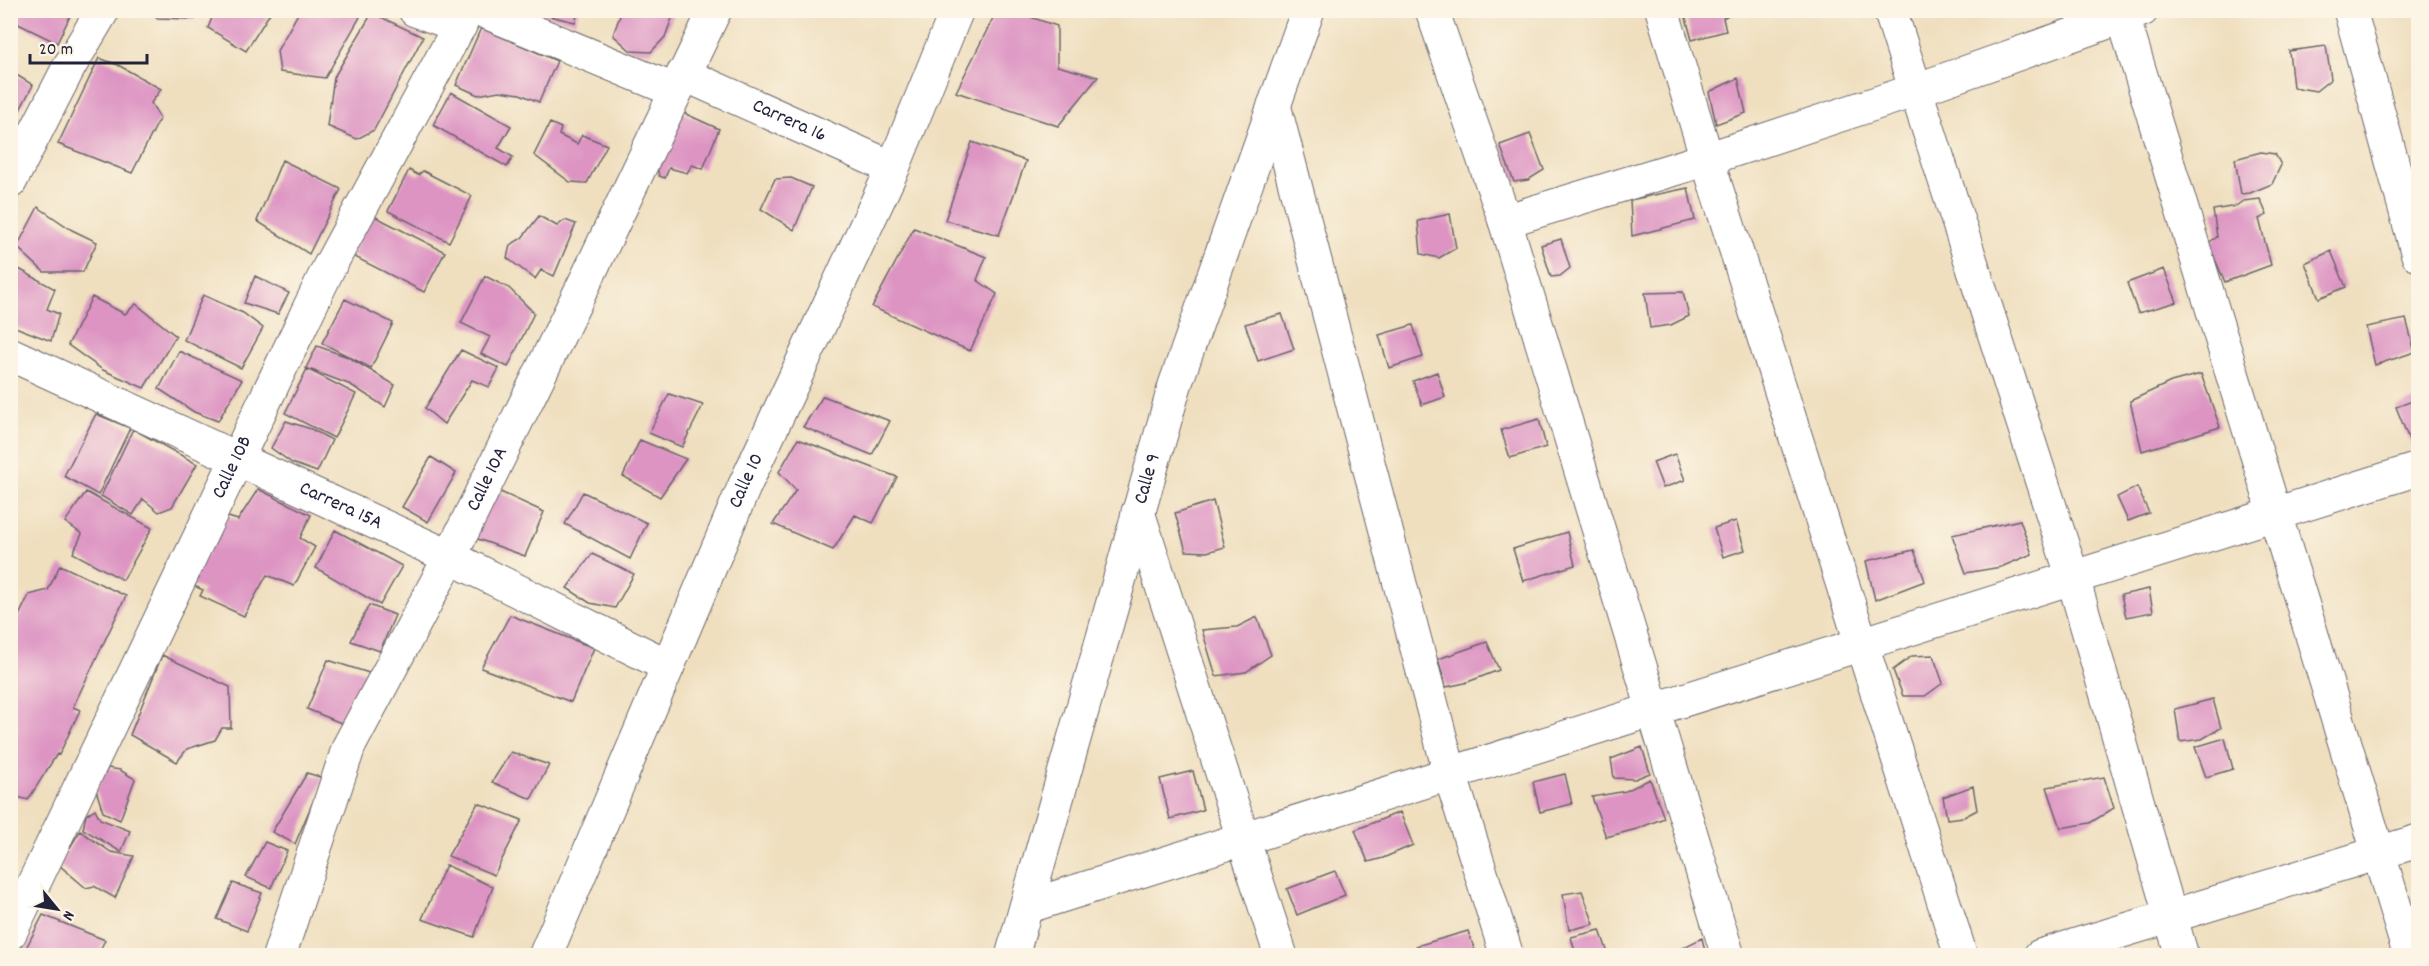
<svg xmlns="http://www.w3.org/2000/svg" width="2429" height="966" font-family="Dekko,sans-serif">
  <style>
    .building { fill: #dd94c3 }
    .lines { fill: none; stroke-linecap: round; stroke-linejoin: round }
    .minor-casing { stroke: #6a6469; stroke-width: 35 }
    .minor { stroke: #fff; stroke-width: 33 }
    .labels { text-anchor: middle; dominant-baseline: central; stroke-width: 4.5; stroke-linejoin: round; paint-order: stroke }
    .street-label { font-size: 20px; fill: #22223b; stroke: #fcf5e5 }
  </style>
  <rect width="100%" height="100%" fill="#fcf5e5"/>
  <filter id="ink" filterUnits="userSpaceOnUse"><feTurbulence type="fractalNoise" baseFrequency=".0167" numOctaves="2"/><feDisplacementMap in="SourceGraphic" scale="12" xChannelSelector="R" yChannelSelector="G"/><feConvolveMatrix kernelMatrix="1 2 1 2 8 2 1 2 1" color-interpolation-filters="sRGB"/></filter>
  <filter id="wash" filterUnits="userSpaceOnUse"><feTurbulence type="fractalNoise" baseFrequency=".008" numOctaves="4" result="noise"/><feDisplacementMap in="SourceGraphic" scale="24" xChannelSelector="R" yChannelSelector="G"/><feGaussianBlur stdDeviation="1.35" result="paint"/><feColorMatrix in="noise" values="0 0 0 0 0 0 0 0 0 0 0 0 0 0 0 0 0 1.4 0 .05"/><feComposite in="paint" operator="in"/></filter>
  <g filter="url(#wash)">
    <rect width="100%" height="100%" fill="#efdfbf"/>
    <g id="blocks">
      <path class="building" d="M10,10H73L57,43L10,20Z
        M153,10H200L195,19L157,18Z
        M215,10H272L246,51L208,28Z
        M300,10H348L360,17L325,78L280,72L277,51Z
        M524,10H579L575,22Z
        M622,10H675L665,37L651,52L631,51L613,35Z
        M997,10H1010L1057,26V66L1098,77L1058,126L956,92Z
        M1684,10H1737L1723,18L1726,31L1692,40Z
        M372,13L423,37L374,130L357,139L327,126L334,77Z
        M481,28L557,61L539,102L520,94L499,91L478,95L456,85Z
        M2326,46L2331,79L2316,91L2293,87L2289,51Z
        M99,58L118,65L161,89L151,103L160,118L132,173L58,144Z
        M10,71L33,85L13,123L10,122Z
        M1738,78L1746,113L1716,124L1709,92Z
        M451,92L511,126L498,148L513,157L507,167L433,125Z
        M677,110L719,129L703,169L692,165L687,173L669,168L665,178L659,176L655,156Z
        M550,123L561,128L559,135L577,144L582,135L607,145L587,183L570,182L534,155Z
        M1530,134L1544,170L1528,180L1514,182L1500,145Z
        M972,142L1026,161L999,235L945,220Z
        M2261,152L2275,154L2281,165L2272,184L2250,193L2241,194L2235,159Z
        M282,160L341,189L309,254L257,221Z
        M409,170L418,175L423,171L472,196L449,242L388,211Z
        M791,178L812,187L794,230L761,209L775,179Z
        M1688,188L1695,220L1632,236L1630,200Z
        M2260,199L2267,215L2259,219L2271,265L2225,282L2208,243L2217,237L2213,210L2236,206L2243,201Z
        M38,207L72,230L97,242L83,272H44L17,247Z
        M1450,214L1456,248L1439,258L1421,254L1418,221Z
        M372,215L445,252L424,292L351,255Z
        M539,216L557,226L565,220L576,224L554,276L541,270L535,279L507,258L510,245L522,238Z
        M914,228L986,257L977,280L997,294L970,351L872,307Z
        M1561,239L1570,268L1560,276L1551,277L1541,245Z
        M2331,251L2346,287L2319,298L2305,263Z
        M10,264L55,289L47,309L59,314L51,341L10,325Z
        M2164,269L2177,302L2138,313L2127,283Z
        M255,276L289,293L278,314L244,303Z
        M485,276L509,288L534,313L508,367L481,354L490,337L461,323Z
        M1683,292L1689,316L1671,325L1650,328L1645,293Z
        M203,295L243,313L263,328L241,368L184,340Z
        M92,297L125,314L136,304L176,336L144,388L103,370L68,345Z
        M345,299L393,323L371,368L322,343Z
        M1282,314L1294,349L1258,361L1245,324Z
        M2406,319L2415,352L2375,365L2366,327Z
        M1413,325L1423,357L1389,368L1379,335Z
        M317,346L348,357L395,385L385,407L351,385L306,368Z
        M461,350L499,368L489,387L472,380L444,424L425,408Z
        M179,351L242,380L218,421L194,412L159,389Z
        M307,369L356,394L334,438L285,413Z
        M1437,372L1445,397L1422,405L1413,381Z
        M2201,374L2220,427L2142,451L2130,401L2171,382Z
        M669,394L703,405L682,447L649,433Z
        M823,396L890,421L872,455L803,427Z
        M2418,399V443L2412,447L2396,407Z
        M96,414L130,428L98,495L64,476Z
        M1539,419L1546,447L1510,458L1501,430Z
        M286,421L311,429L332,440L317,472L292,463L271,448Z
        M133,429L197,464L172,507L159,512L143,499L133,515L101,496Z
        M798,439L897,477L873,523L855,515L833,550L773,524L796,490L779,472Z
        M640,440L686,459L660,497L623,476Z
        M1675,454L1685,480L1663,488L1653,462Z
        M431,457L456,473L428,522L402,507Z
        M2137,487L2149,513L2128,521L2117,497Z
        M258,489L311,515L300,538L315,547L294,586L267,575L244,616L200,596L203,590L190,584L228,517L238,520Z
        M496,490L544,512L525,556L475,538Z
        M86,492L152,528L123,580L73,553L82,534L65,522Z
        M583,492L647,523L630,559L565,524Z
        M1213,501L1225,547L1207,552L1186,551L1175,513Z
        M2020,520L2032,554L2001,567L1966,573L1952,535Z
        M1736,521L1745,550L1723,557L1714,528Z
        M335,530L402,566L380,605L316,568Z
        M1567,532L1575,565L1523,581L1513,549Z
        M1914,550L1925,581L1875,600L1866,561Z
        M592,554L634,574L615,608L590,603L567,588Z
        M60,565L126,596L73,707L80,710L59,755L57,754L28,800L10,795V634L29,595L48,590Z
        M2149,589L2153,612L2126,617L2121,595Z
        M369,605L395,615L380,651L351,641Z
        M510,615L594,648L571,702L481,668Z
        M1257,617L1271,655L1246,672L1216,676L1202,630L1237,627Z
        M1487,642L1499,670L1465,683L1446,687L1438,659Z
        M162,655L230,687L231,728H222L215,740L187,749L177,762L130,735Z
        M1933,655L1943,683L1925,696H1903L1893,670L1912,656Z
        M328,660L369,673L346,725L307,709Z
        M2213,699L2221,728L2202,739L2180,742L2175,709Z
        M2225,738L2233,769L2206,777L2195,747Z
        M1642,747L1650,773L1635,779L1614,778L1611,759Z
        M511,752L549,765L531,799L492,782Z
        M108,768L120,770L135,779L120,820L103,812L96,790Z
        M1193,771L1203,810L1170,819L1160,779Z
        M307,773L323,778L295,844L272,832Z
        M1565,774L1572,804L1540,812L1533,782Z
        M2104,777L2114,808L2090,823L2061,828L2047,787Z
        M1650,779L1664,818L1637,829L1606,837L1592,797L1626,791Z
        M1973,786L1977,810L1964,817L1947,819L1943,797Z
        M478,803L522,820L494,875L448,856Z
        M95,809L100,819L130,831L121,852L83,829L86,815Z
        M1400,812L1413,845L1383,858L1368,862L1355,830Z
        M80,831L111,852L134,856L115,898L94,886L86,888L59,865Z
        M265,842L287,851L271,888L246,877Z
        M446,865L493,887L474,937L422,919Z
        M1335,871L1345,895L1297,915L1287,889Z
        M233,883L262,893L247,931L217,919Z
        M1582,891L1594,924L1569,930L1563,894Z
        M43,915L105,940L97,956H22Z
        M1600,930L1609,956H1576L1571,937Z
        M1468,931L1477,956H1418L1416,946Z
        M1702,938L1706,956H1666Z"/>
    </g>
  </g>
  <g filter="url(#ink)">
    <use href="#blocks" fill-opacity="0" stroke="#6a6469" stroke-width="1.5"/>
    <g class="lines">
      <g class="minor-casing">
        <g id="minor">
          <path d="M415,10L460,26"/>
          <path d="M481,10L676,91"/>
          <path d="M1432,10L1505,221L1728,956"/>
          <path d="M1662,10L1707,159L1961,956"/>
          <path d="M1890,10L2073,578L2182,956"/>
          <path d="M2121,10L2410,956"/>
          <path d="M2350,10L2418,255"/>
          <path id="s1" d="M683,74L893,168"/>
          <path d="M1274,105L1450,774L1507,956"/>
          <path d="M10,182L69,67L103,10"/>
          <path d="M1505,221L1707,159L1916,90L2142,10"/>
          <path id="s2" d="M10,354L450,557L668,666"/>
          <path d="M1138,512L1281,956"/>
          <path d="M1026,907L2418,469"/>
          <path id="s3" d="M10,933L328,269L468,10"/>
          <path id="s4" d="M279,956L349,746L450,557L587,278L715,10"/>
          <path id="s5" d="M545,956L744,487L893,168L957,10"/>
          <path id="s6" d="M1012,956L1175,385L1308,10"/>
          <path d="M2040,956L2418,841"/>
        </g>
      </g>
      <use href="#minor" class="minor"/>
    </g>
  </g>
  <g class="labels">
    <g class="street-label">
      <text stroke="none"><textPath href="#s1" startOffset="116">Carrera 16</textPath></text>
      <text stroke="none"><textPath href="#s3" startOffset="516">Calle 10B</textPath></text>
      <text stroke="none"><textPath href="#s6" startOffset="496">Calle 9</textPath></text>
      <text stroke="none"><textPath href="#s4" startOffset="522">Calle 10A</textPath></text>
      <text stroke="none"><textPath href="#s5" startOffset="516">Calle 10</textPath></text>
      <text stroke="none"><textPath href="#s2" startOffset="364">Carrera 15A</textPath></text>
    </g>
  </g>
  <rect width="2429" height="966" fill="none" stroke="#fcf5e5" stroke-width="36"/>
  <g transform="translate(57 909) rotate(120)" stroke="#fcf5e5" stroke-width="4.5" paint-order="stroke">
  <path d="M0-4.5L10 22L0 15L-10 22Z" fill="#22223b"/>
  <text y="-9" font-size="16" font-weight="bold" text-anchor="middle" fill="#22223b">N</text>
  </g>
  <path d="M30 54v9h117v-9" fill="none" stroke="#22223b" stroke-width="3"/>
  <text x="39" y="54" font-size="18" fill="#22223b" stroke="#fcf5e5" stroke-width="4.5" paint-order="stroke">20 m</text>
</svg>
